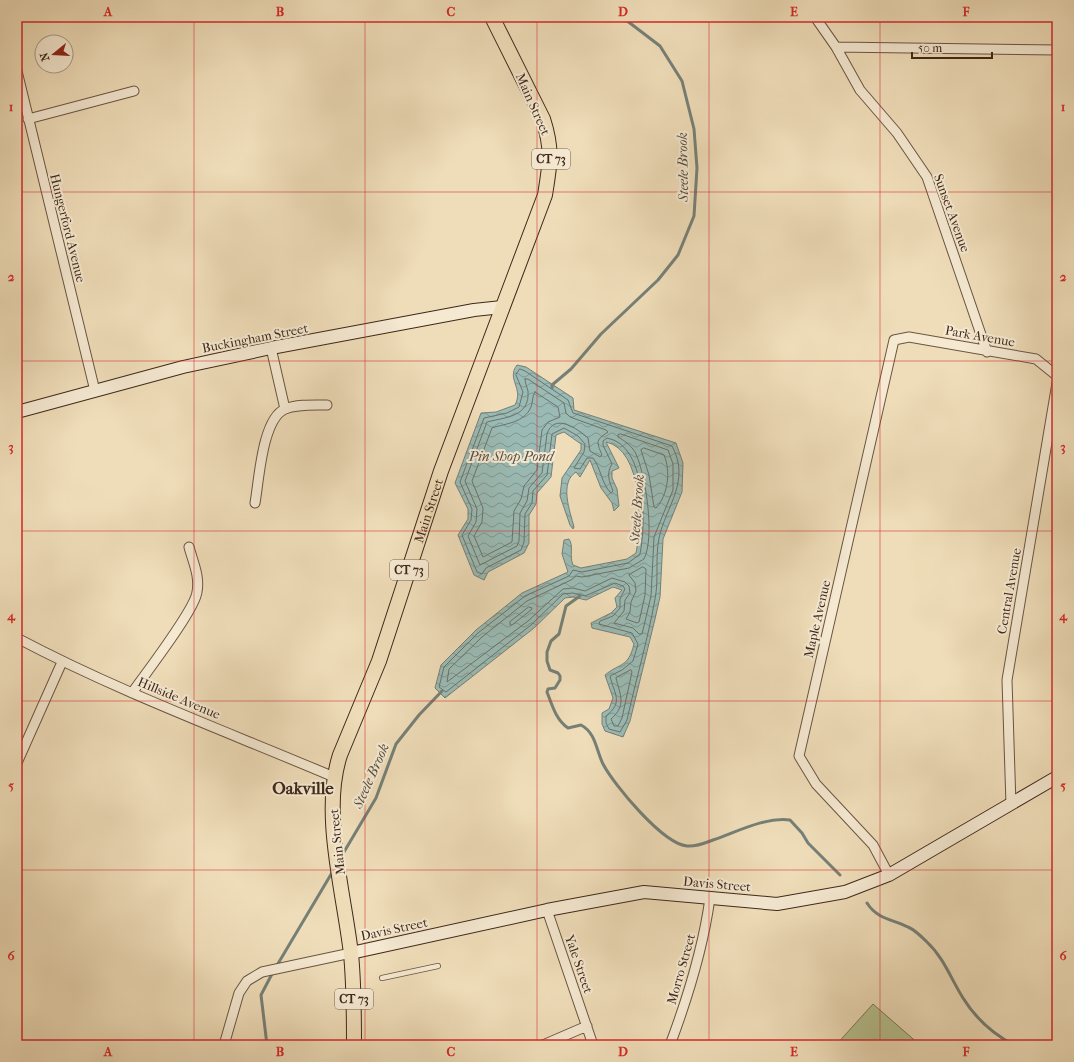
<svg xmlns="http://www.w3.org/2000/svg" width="1074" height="1062" font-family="'IM FELL French Canon',serif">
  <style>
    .green { fill: #b7c190; stroke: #7b7455 }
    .water { fill: url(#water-waves); stroke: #768077 }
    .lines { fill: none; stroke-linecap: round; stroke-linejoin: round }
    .shore { stroke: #6c7268; stroke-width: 1 }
    .stream { stroke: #768077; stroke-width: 3 }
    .lane-casing { stroke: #6b5542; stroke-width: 6 }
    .street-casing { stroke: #6b5542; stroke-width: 11 }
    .secondary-casing { stroke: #3f281a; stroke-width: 14 }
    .primary-casing { stroke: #3f281a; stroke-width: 16 }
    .lane { stroke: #f5e9d2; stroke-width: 4.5 }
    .street { stroke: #f5e9d2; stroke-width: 9 }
    .secondary { stroke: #f5e9d2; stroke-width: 12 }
    .primary { stroke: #efddb9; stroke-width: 14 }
    .grid { fill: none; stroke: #d62828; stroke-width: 1; stroke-opacity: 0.55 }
    .labels { text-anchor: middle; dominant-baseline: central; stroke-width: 4; stroke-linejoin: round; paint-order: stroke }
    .shield { fill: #f5e9d2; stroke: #766251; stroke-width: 1 }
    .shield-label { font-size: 12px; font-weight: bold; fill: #3f281a }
    .street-label { font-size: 13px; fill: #3f281a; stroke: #f5e9d2 }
    .water-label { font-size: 14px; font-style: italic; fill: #564d41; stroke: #f5e9d2 }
    .district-label { font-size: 17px; font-weight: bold; fill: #3f281a; stroke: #f5e9d2 }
    .neatline { fill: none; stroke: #d62828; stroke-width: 1.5 }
    .grid-label { font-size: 13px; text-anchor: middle; font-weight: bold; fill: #d62828 }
  </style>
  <defs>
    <pattern id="water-waves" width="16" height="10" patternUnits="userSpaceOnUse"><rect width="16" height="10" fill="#9abbb5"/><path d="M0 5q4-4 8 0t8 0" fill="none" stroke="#7f9892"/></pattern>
  </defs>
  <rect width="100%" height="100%" fill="#efddb9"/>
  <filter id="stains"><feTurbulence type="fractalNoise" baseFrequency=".005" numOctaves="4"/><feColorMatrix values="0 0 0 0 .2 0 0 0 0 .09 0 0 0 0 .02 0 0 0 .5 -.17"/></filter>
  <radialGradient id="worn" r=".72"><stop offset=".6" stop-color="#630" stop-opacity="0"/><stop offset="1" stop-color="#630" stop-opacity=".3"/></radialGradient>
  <path class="green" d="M873,1004L920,1045H836Z"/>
  <path class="water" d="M517,365L526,367L573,398L574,410L676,443L683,463L682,492L663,539L660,597L655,619L630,721L623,737L605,731L602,724V713L609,709L613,698L605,675C621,662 628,668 634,644L630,637L592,628L591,623L611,613L617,607L615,598L622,590L613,587L586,600L573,597L565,598L534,628L445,698L435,688L441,665L476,630L522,593L568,572L562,554L564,540L569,539C574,546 569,556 573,565L581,568L627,559L636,553C642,525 643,450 606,442L619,468L612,471V478L617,489L619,506L614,511L612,503L601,488L590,460L580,477L576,472C559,483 570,511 574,527L573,529L570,525L560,496L562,478L581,450V444L564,432L556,435L551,477L537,493L536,504L529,515V543L524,553L488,572L484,580L474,575L458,535L468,519V509L455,483L481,413L496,412L515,405C524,388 506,379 517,365Z"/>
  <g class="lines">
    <path class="shore" d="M520,369L525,371L568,400L573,413L672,446C691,481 666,506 659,538C655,558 659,579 655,599C648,639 636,679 627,720L620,732L609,729L606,723V716C624,702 614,694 610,676L622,670L633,661L638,644L632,633L599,624L600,621L613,616L620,608V599L625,589L623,586L615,583L585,596L573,593L563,594L531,625L446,692L439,687L444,667L478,633L525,596L569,576L573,570L582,572L628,563L640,554C646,524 647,445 607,438L603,441V445L612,464C606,473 609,481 613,491L611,493C601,483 601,468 593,458H587L580,469L574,468L584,452L585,444L578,436L564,428L552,434L547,475L533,491L532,503L525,514L524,542L521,550L486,568L482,574L477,572L462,535L471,520L472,509L460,482L484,418L507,413L519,407L523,392L516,375Z
      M525,379H528L564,403L566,413L570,417L606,430L608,432C596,440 596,441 602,455L600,457L590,451L588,438C578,429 554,412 547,434L542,473L529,488L527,501L520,513L519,541L517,546L480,565L468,536L476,522L477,509L465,481L487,422C506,417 530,417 528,391C527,387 525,383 525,379Z
      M535,392L558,407L560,417L548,422L542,430L537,470L524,486L521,499L514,511L512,542L483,557L474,536L482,522L483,508L472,481L492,428C507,423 524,423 531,407C533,402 532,396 535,392Z
      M621,434L668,450L673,464V490L654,537L651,596L642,634H639L633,628L614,623L624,611L625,600L630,593L629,586L625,582L612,578L585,591L573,588L563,589L528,621L447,682L449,669L482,637L527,601L571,580L576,576L582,577L629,568L644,559C655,537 646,477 636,454C633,447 625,441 618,437V435Z
      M644,448L664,455C671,471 668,495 656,508L654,507L649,475L641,450Z
      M643,567L646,569L645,595L639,622L637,623L626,619L630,612L631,602L636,591L635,583L629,575Z
      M529,607L532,608L531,610L512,625H510V622Z
      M631,670L632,672L622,718L618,726H614L611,719C627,705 620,695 616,678Z"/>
    <path class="stream" d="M552,388V385L571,369L601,334L658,280L678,255L694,216L697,168L694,129L682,81L660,46L622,17
      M580,596L566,606L559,634L551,641L547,652V661L550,670L558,673L560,676V680L555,688L548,689L547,692C552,705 556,720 568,728L581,725C596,733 596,750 603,764C614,785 663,844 687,846C696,847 705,843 713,840C737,832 764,817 790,820L802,833L808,843L840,875
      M341,857L376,798L396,744L419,715L442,691
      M867,903C877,919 892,919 908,927C915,930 922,937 927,942C944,958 951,979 963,998C976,1019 993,1034 1014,1045
      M276,967L333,871
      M267,1045L261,995L273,972"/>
    <g class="lane-casing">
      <path id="lane" d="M382,978L438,966"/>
    </g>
    <g class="street-casing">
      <path id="street" d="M815,17L836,47L860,90L897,133L927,177L987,352
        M836,47L1057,50
        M17,71L95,391
        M28,119L134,91
        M271,348L285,409
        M255,503C259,481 262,419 285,409C297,404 314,405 327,405
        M17,638C119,692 228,732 334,777
        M132,693C145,674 195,610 197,592C200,576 193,562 189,547
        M17,763L62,662
        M1011,805L1007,680L1057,383
        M889,875L873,845L816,784L799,756L894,340L909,337L1036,359L1057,376
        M547,910L593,1045
        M224,1045L239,993L247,981L262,972L351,953
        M543,1045L587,1026
        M670,1045C688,997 703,949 710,898"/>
    </g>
    <g class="secondary-casing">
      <path id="secondary" d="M17,412L183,367L271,348L474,310L502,307
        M351,953L547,910L644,892L777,904L845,892L889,875L1057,777"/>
    </g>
    <g class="primary-casing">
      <g id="primary">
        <path id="s1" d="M354,1045C354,1015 354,984 351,954C344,893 321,813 340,755L379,661L441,471L545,195C550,164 553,150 543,119L492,17"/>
      </g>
    </g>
    <use href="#lane" class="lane"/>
    <use href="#street" class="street"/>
    <use href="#secondary" class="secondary"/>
    <use href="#primary" class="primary"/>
  </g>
  <path class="grid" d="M194,17V1045M365,17V1045M537,17V1045M709,17V1045M880,17V1045M17,192H1057M17,361H1057M17,531H1057M17,701H1057M17,870H1057"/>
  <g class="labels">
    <g class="shield">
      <rect x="532" y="149" width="38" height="20" rx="3"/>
      <rect x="390" y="560" width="38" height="20" rx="3"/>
      <rect x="335" y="989" width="38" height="20" rx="3"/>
    </g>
    <g class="shield-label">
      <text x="551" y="159">CT 73</text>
      <text x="409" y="570">CT 73</text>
      <text x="354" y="999">CT 73</text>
    </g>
    <g class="street-label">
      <text transform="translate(533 104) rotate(66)">Main Street</text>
      <text transform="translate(952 213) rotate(70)">Sunset Avenue</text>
      <text transform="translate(68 228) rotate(76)">Hungerford Avenue</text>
      <text transform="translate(980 336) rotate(10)">Park Avenue</text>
      <text transform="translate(255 338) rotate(-11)">Buckingham Street</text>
      <text stroke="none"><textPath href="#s1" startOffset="552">Main Street</textPath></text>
      <text transform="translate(1009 591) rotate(-80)">Central Avenue</text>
      <text transform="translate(817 619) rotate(-77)">Maple Avenue</text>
      <text transform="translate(179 698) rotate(23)">Hillside Avenue</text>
      <text transform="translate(337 842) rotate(-96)">Main Street</text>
      <text transform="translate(717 884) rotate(5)">Davis Street</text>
      <text transform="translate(394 929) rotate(-12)">Davis Street</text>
      <text transform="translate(579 964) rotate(71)">Yale Street</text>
      <text transform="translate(681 969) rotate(-74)">Morro Street</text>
    </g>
    <g class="water-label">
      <text transform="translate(683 167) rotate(-91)">Steele Brook</text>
      <text x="511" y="456">Pin Shop Pond</text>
      <text transform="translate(637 509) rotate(-86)">Steele Brook</text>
      <text transform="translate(371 776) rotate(-66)">Steele Brook</text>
    </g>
    <g class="district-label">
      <text x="303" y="788">Oakville</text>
    </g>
  </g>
  <rect width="1074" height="1062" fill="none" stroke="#efddb9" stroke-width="44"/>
  <g transform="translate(54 54) rotate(252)"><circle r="19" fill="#f5e9d2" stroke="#ac9c88"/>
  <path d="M0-3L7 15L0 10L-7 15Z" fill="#8f2418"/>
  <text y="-6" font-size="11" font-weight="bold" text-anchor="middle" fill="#3f281a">N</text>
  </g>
  <path d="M912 52v6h80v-6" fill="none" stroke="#3f281a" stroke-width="2"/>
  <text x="918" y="52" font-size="12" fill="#3f281a" stroke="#f5e9d2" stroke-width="3" paint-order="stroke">50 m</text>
  <rect x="22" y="22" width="1030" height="1018" class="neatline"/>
  <g class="grid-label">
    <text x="108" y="16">A</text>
    <text x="280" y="16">B</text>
    <text x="451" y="16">C</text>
    <text x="623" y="16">D</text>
    <text x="794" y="16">E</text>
    <text x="966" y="16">F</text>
    <text x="11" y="111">1</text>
    <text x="1063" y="111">1</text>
    <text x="11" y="281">2</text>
    <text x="1063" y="281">2</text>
    <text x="11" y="451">3</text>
    <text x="1063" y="451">3</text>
    <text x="11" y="620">4</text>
    <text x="1063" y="620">4</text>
    <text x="11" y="790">5</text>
    <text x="1063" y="790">5</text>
    <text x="11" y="960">6</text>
    <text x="1063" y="960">6</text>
    <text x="108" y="1056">A</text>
    <text x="280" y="1056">B</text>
    <text x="451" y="1056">C</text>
    <text x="623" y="1056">D</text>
    <text x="794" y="1056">E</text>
    <text x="966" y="1056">F</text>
  </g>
  <rect width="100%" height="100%" filter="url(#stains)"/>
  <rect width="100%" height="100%" fill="url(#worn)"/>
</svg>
